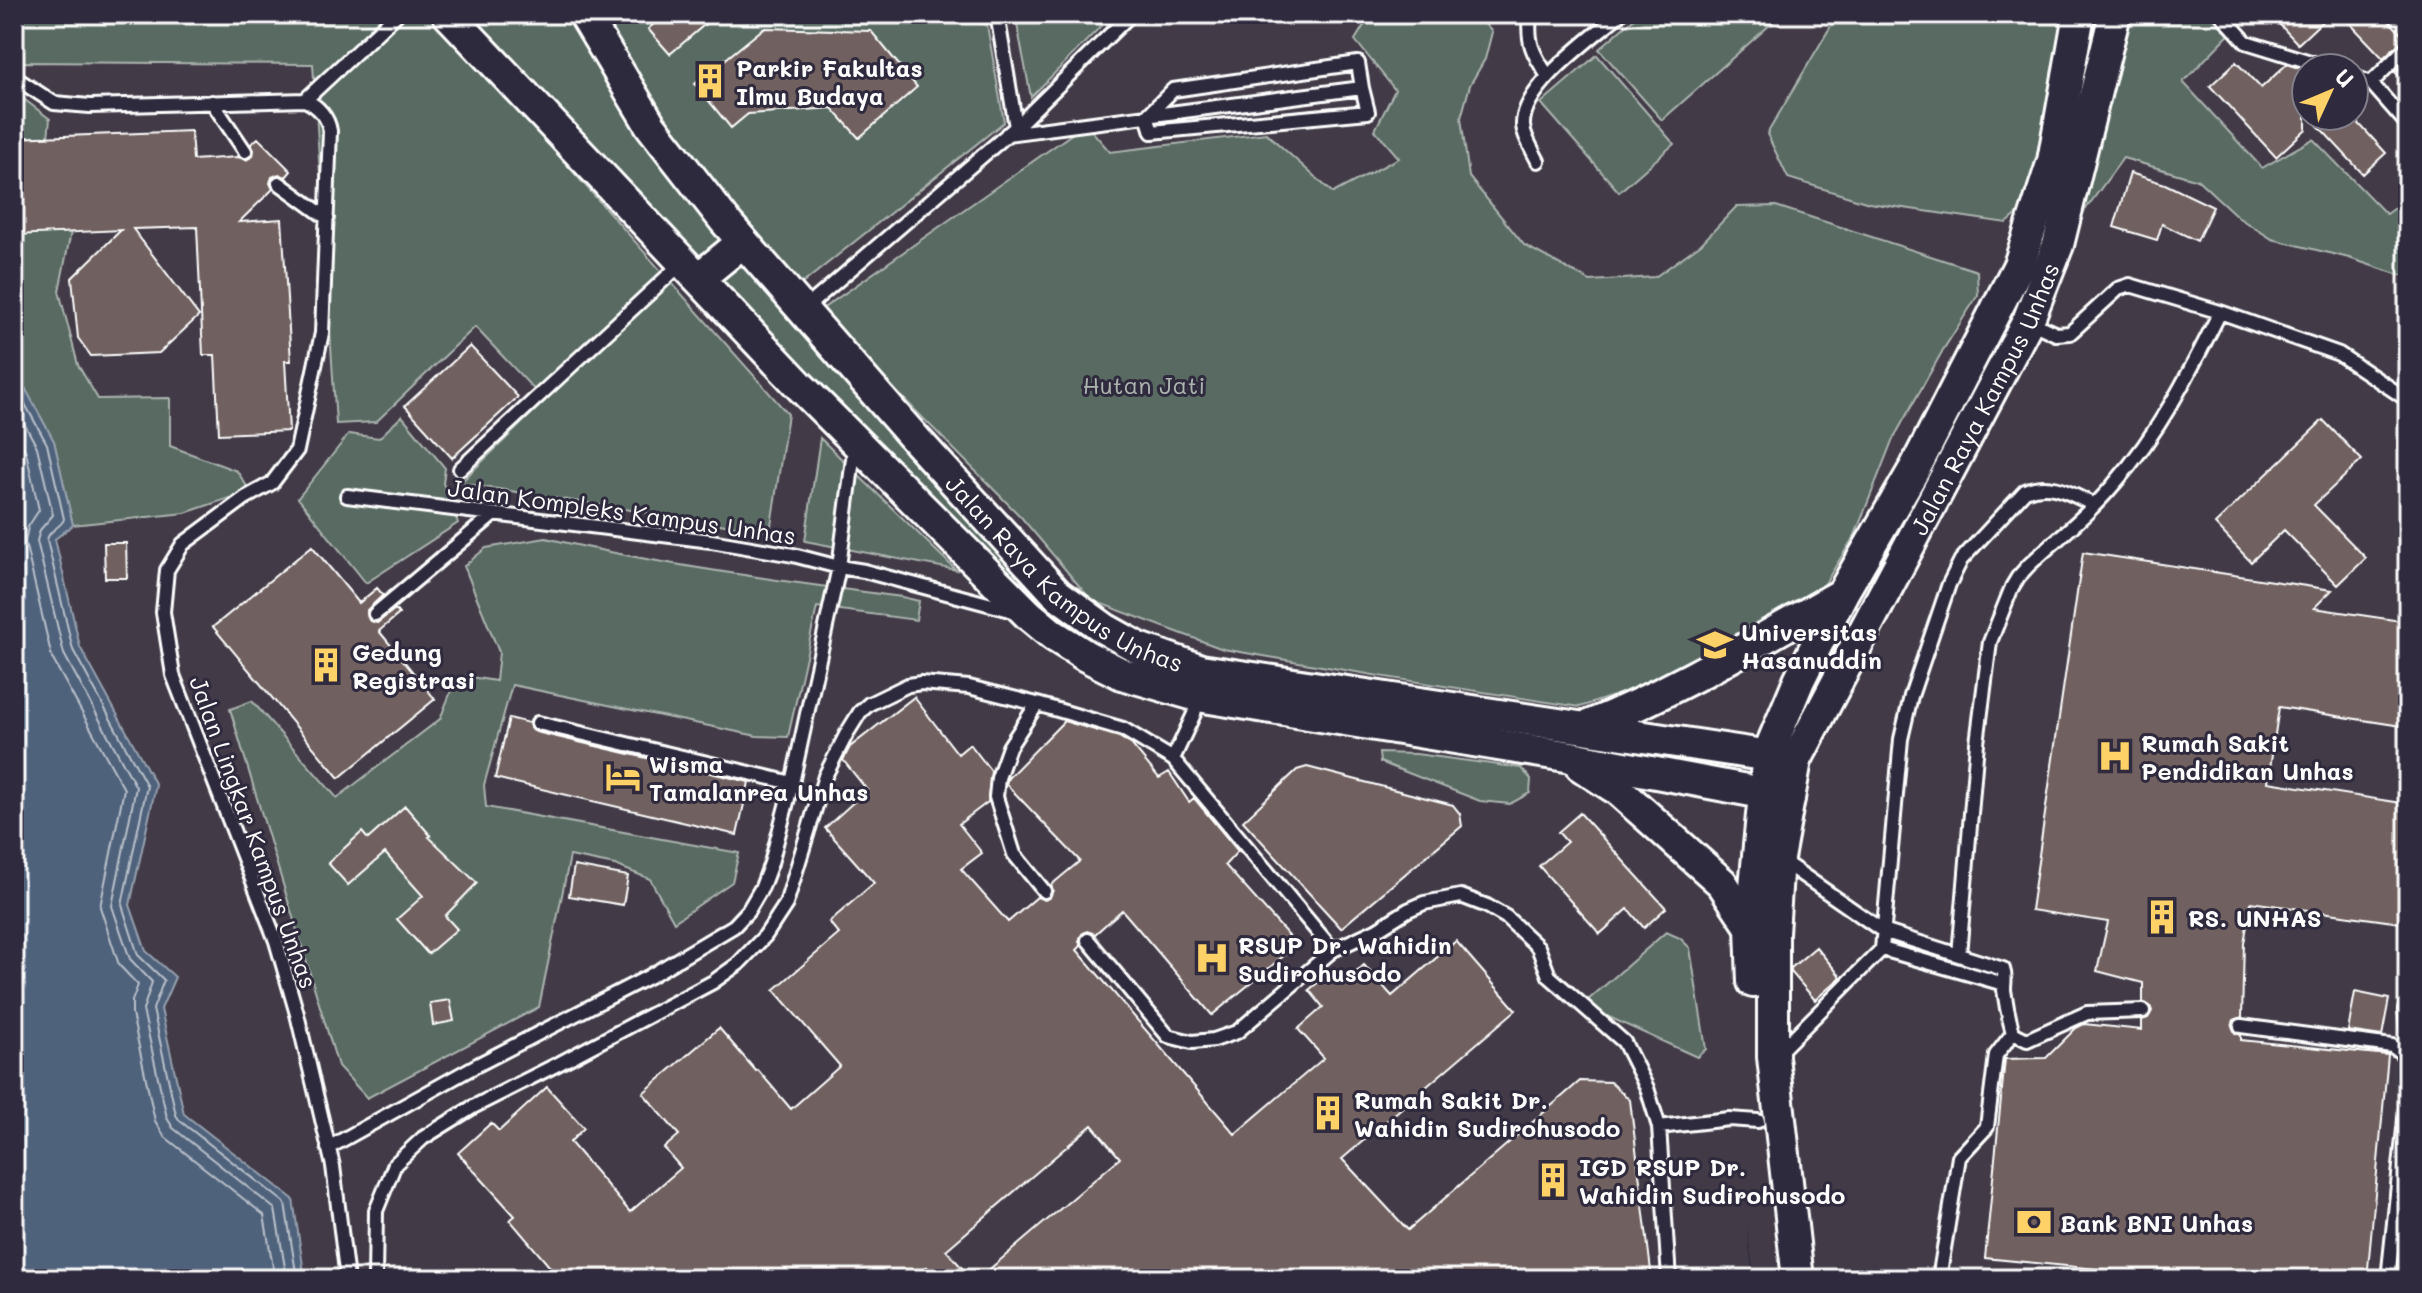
<svg xmlns="http://www.w3.org/2000/svg" width="2422" height="1293" font-family="Mali,sans-serif">
  <style>
    .built { fill: #423a47; fill-rule: evenodd }
    .green { fill: #586a62; stroke: #acb4b0; stroke-width: 2 }
    .water { fill: #50627b; stroke: #96a1b0; stroke-width: 2 }
    .lines { fill: none; stroke-linecap: round; stroke-linejoin: round }
    .shore { stroke: #b9c0ca; stroke-width: 2 }
    .building { fill: #70615e; stroke: #fff; stroke-width: 2 }
    .service-casing { stroke: #fff; stroke-width: 18 }
    .tertiary-casing { stroke: #fff; stroke-width: 36 }
    .service { stroke: #2f2a3d; stroke-width: 12 }
    .tertiary { stroke: #2f2a3d; stroke-width: 30 }
    .labels { text-anchor: middle; dominant-baseline: central; stroke-width: 6; stroke-linejoin: round; paint-order: stroke }
    .poi-label { font-size: 24px; font-weight: bold; fill: #fff; stroke: #2f2a3d; text-anchor: start }
    .park-label { font-size: 24px; fill: #acb4b0; stroke: #2f2a3d }
    .street-label { font-size: 24px; fill: #fff; stroke: #2f2a3d }
  </style>
  <rect width="100%" height="100%" fill="#2f2a3d"/>
  <filter id="ink" filterUnits="userSpaceOnUse"><feTurbulence type="fractalNoise" baseFrequency=".0125" numOctaves="2"/><feDisplacementMap in="SourceGraphic" scale="16" xChannelSelector="R" yChannelSelector="G"/><feConvolveMatrix kernelMatrix="1 2 1 2 8 2 1 2 1" color-interpolation-filters="sRGB"/></filter>
  <g filter="url(#ink)">
    <path class="built" d="M14,14H2408V1279H1755L1746,1222L1753,1279H14ZM2306,68H2354V116H2306Z"/>
    <path class="green" d="M14,14H433L788,414L770,532L460,483L545,401L475,327L376,422L336,424L313,64L21,62L14,66Z
      M460,14H569L647,139L1107,637L1103,648L1065,631L921,495Z
      M598,14H936L987,25L1004,122L793,291C722,204 648,115 598,14Z
      M1015,14H1113L1031,97Z
      M1371,14H1476L1492,32L1485,59L1470,85L1461,118L1469,177L1524,245L1590,281L1655,277L1701,244L1736,207L1776,206L1977,271L1978,295L1943,350L1892,441L1855,535L1819,593L1725,640L1671,677L1580,707L1379,676L1223,649L1091,600L1021,517L818,312L1086,124L1110,152L1266,133L1333,193L1399,158L1375,130L1395,90L1355,40Z
      M1639,14H1779L1780,16L1662,120L1599,49Z
      M1838,14H2065L2060,62L2027,206L2007,223L1869,203L1788,178L1767,134Z
      M2094,14H2249L2183,82L2262,168L2313,139L2386,214L2408,198V275H2399L2349,258L2272,239L2239,218L2198,180L2123,158L2078,220L2079,103Z
      M1597,55L1674,144L1619,192L1541,103Z
      M21,97L50,119L48,137L14,138V98Z
      M71,232L59,291L78,365L98,399L170,398V446L237,471L250,491L185,513L73,525L54,441L14,368V235Z
      M402,416L445,468L443,483L458,523L366,583L298,498L349,434L379,438Z
      M820,438L956,570L805,541Z
      M546,538C663,566 783,581 902,597L919,601L916,620L817,607L788,737L757,736L512,685L484,785L486,807L739,853L732,882L674,922L650,879L615,865L570,856L539,1007L367,1098L338,1066L230,709L252,701L337,798L440,719L450,694L464,676L496,681L499,652L464,566L486,548Z
      M1379,753L1416,754L1521,768L1531,779L1530,793L1510,804L1480,801L1380,762Z
      M1666,932L1680,938L1690,948L1706,1049L1697,1057L1587,1007V1001Z"/>
    <path class="water" d="M14,368L54,441L73,525L55,539L80,647L156,785L130,905L146,951L175,977L161,1009L184,1114L293,1199L305,1279H14Z"/>
    <g class="lines">
      <path class="shore" d="M14,384L47,444L64,519C61,528 49,529 47,540L73,650L147,786L122,905L138,955L164,980L153,1009L176,1115L180,1121L285,1203L297,1279
        M14,405L37,447L53,515L40,530L37,541L64,654L136,787L112,906L130,959L152,982L143,1010L167,1118L173,1128L275,1209L287,1279
        M14,429L26,452L39,510L28,527L25,542L52,658L124,789L100,907L119,965L138,985L132,1001V1014L155,1121L165,1137L264,1215L275,1279"/>
    </g>
    <path class="building" d="M665,14H717L670,54L648,29Z
      M2270,14H2330L2298,44Z
      M2341,14H2383L2405,38L2383,58Z
      M764,28L871,31L917,87L859,138L832,108L748,114L731,128L695,84Z
      M2408,59V85L2395,72Z
      M2236,62L2261,88L2287,64L2306,70V129L2276,157L2210,86Z
      M2309,116H2352L2386,153L2363,174Z
      M191,131L193,160L238,157L246,160L253,156L254,150L251,144L258,138L291,171L286,177L279,174L272,177L270,183L273,189L239,222L282,219L291,361H285L289,431L219,434L215,355H203L197,227L133,229L199,316L159,353L91,356L78,338L72,278L121,230L14,235V138Z
      M2130,173L2165,184L2213,207L2197,241L2162,224L2157,240L2114,227Z
      M470,346L518,397L452,458L405,406Z
      M2323,420L2362,460L2314,505L2366,558L2338,585L2284,530L2251,562L2215,524Z
      M104,543H126L127,578H105Z
      M312,546L359,603L377,588L383,595L367,610L369,620L377,623L395,609L399,614L379,631L435,699L339,778L213,627Z
      M2083,552L2332,590L2314,608L2408,622V727L2279,707L2268,782L2408,804V924L2251,902L2244,943L2242,1017L2234,1020L2232,1026L2235,1033L2241,1035V1040L2388,1055L2367,1279H2198L1985,1258L2005,1059L2046,1058L2076,1028L2084,1024L2142,1030V1020L2148,1018L2152,1011L2150,1006L2143,1002V983L2097,971L2108,922L2031,910Z
      M914,697L958,754L970,744L991,771L988,802L959,824L982,853L961,869L1008,922L1037,897L1045,900L1050,897L1053,890L1051,885L1080,861L1006,784L1008,778L1064,721L1119,737L1132,745L1159,778L1169,772L1189,802L1194,798L1238,851L1225,865L1297,945L1212,1015L1122,910L1095,934L1087,931L1082,934L1079,941L1081,946L1077,950L1235,1134L1324,1058L1298,1029L1323,1007L1309,990L1334,969L1345,982L1364,965L1392,996L1456,941L1516,1010L1342,1159L1408,1230L1580,1081L1611,1082L1630,1100L1652,1279H978L1120,1158L1092,1125L946,1250L972,1279H938L927,1267L913,1279H717L709,1269L697,1279H560L510,1220L515,1216L458,1153L491,1123L499,1131L547,1087L584,1128L570,1142L630,1212L681,1168L664,1148L679,1135L643,1093L719,1028L756,1071L758,1070L791,1109L840,1066L774,990L839,934L829,922L874,883L825,828L867,790L843,760L850,747Z
      M509,718L529,723L531,729L536,732L749,782L737,835L495,778Z
      M1307,767L1453,805L1460,814L1462,826L1341,928L1243,821L1297,770Z
      M405,806L431,836L429,837L477,883L445,916L457,929L428,954L397,919L423,896L385,853L348,885L328,863L362,832L368,839Z
      M1580,813L1666,908L1644,928L1628,909L1600,934L1539,866L1567,842L1558,832Z
      M574,866L628,876L623,905L569,896Z
      M1816,947L1841,977L1815,1000L1791,972V968Z
      M2355,992L2389,999L2382,1036L2348,1031Z
      M450,1000L454,1021L433,1025L430,1003Z"/>
    <g class="lines">
      <g class="service-casing">
        <path id="service" d="M997,14L1016,127
          M1530,14C1527,42 1532,53 1548,76
          M2221,14L2246,42L2330,68
          M1358,63L1362,88L1368,112L1152,132L1147,116L1173,90Z
          M14,77L54,103L90,106L305,100L397,14
          M2354,77L2371,83L2408,125
          M2371,83L2408,46
          M305,100C318,106 328,117 330,131L322,333L297,450L272,483L245,498L183,544L167,570L163,612L173,675L276,941L297,1014L333,1166L347,1279
          M212,102L245,151
          M1007,134L1362,88
          M1538,161C1533,151 1524,137 1523,126C1521,87 1592,38 1620,14
          M279,183L327,218
          M802,311L1016,127L1131,14
          M2028,321L2056,334L2070,333L2118,289L2130,285L2220,312L2339,354L2408,400
          M460,469L683,262
          M347,496L711,541L793,555L839,567L864,571L1014,611
          M375,614L493,515
          M1037,704L1009,747L998,778L996,797L1014,854L1044,891
          M538,723L792,783
          M1173,759L1194,714L1198,696
          M1781,860L1883,931L2003,969C2006,977 2004,981 2004,990C2006,1005 2009,1019 2013,1033L2027,1040L2087,1013L2143,1011
          M1088,940L1168,1036L1192,1042L1214,1040L1237,1032L1333,950L1376,930L1408,910L1424,903L1461,896L1487,906L1506,917L1538,947L1549,976L1624,1042L1647,1088L1659,1127L1669,1279
          M1882,949L2004,984
          M1959,955L1977,743L1990,642L2012,587L2018,577L2029,565C2058,538 2089,514 2114,484C2159,433 2190,372 2220,312
          M2408,1003L2405,1010L2408,1033
          M2241,1026L2392,1046L2408,1057
          M1777,1054L1882,949L1901,739L1911,696L1949,584L1961,560L2025,491C2051,480 2071,494 2094,505
          M1659,1127L1729,1119L1758,1121
          M328,1148L479,1064L650,976L734,926L748,911L762,887L771,863L792,783L839,567L855,443
          M375,1279L376,1211L395,1164L423,1138L473,1107L558,1064L713,982L738,964L765,936L786,904L825,776L847,733L860,712L869,704L908,685L921,683L969,687L1037,704L1123,729L1173,759L1333,950
          M1939,1279L1959,1157L1987,1127L1996,1055L2013,1033
          M2388,1279L2408,1091"/>
      </g>
      <g class="tertiary-casing">
        <g id="tertiary">
          <path d="M448,14L799,385L1029,615L1053,635L1086,656L1122,674L1198,696L1566,756L1789,798"/>
          <path id="s1" d="M584,14L651,126L725,221L918,442L1057,594L1105,629L1139,648L1201,670L1796,760"/>
          <path d="M699,278L743,242"/>
          <path d="M1586,727C1676,691 1758,641 1842,594"/>
          <path d="M1581,766L1618,790L1722,883L1751,927"/>
          <path d="M1753,982L1751,927L1768,754L1799,680L1842,594L1915,468L2019,265L2053,161L2079,14"/>
          <path id="s2" d="M1798,1279L1773,1057V933L1778,858L1796,760L2028,321L2058,245L2115,14"/>
        </g>
      </g>
      <use href="#service" class="service"/>
      <use href="#tertiary" class="tertiary"/>
    </g>
  </g>
  <defs>
    <g id="building-bare" transform="scale(2.76)"><path d="M-4-6H4V6H1V3H-1V6H-4ZM-2.5-4.3h1.7v1.8h-1.7ZM.8-4.3h1.7v1.8H.8ZM-2.5-1h1.7V.8h-1.7ZM.8-1h1.7V.8H.8Z" fill="#ffd166" stroke="#2f2a3d" stroke-width="2.5" paint-order="stroke"/></g>
    <g id="university-bare" transform="scale(2.76)"><path d="M0-5L7-2L0 1L-7-2ZM-4 1L0 2.5L4 1V4Q0 6-4 4Z" fill="#ffd166" stroke="#2f2a3d" stroke-width="2.5" paint-order="stroke"/></g>
    <g id="hospital-bare" transform="scale(2.76)"><path d="M-5-5h3v3.5h4V-5h3V5h-3V1.5h-4V5h-3Z" fill="#ffd166" stroke="#2f2a3d" stroke-width="2.5" paint-order="stroke"/></g>
    <g id="hotel-bare" transform="scale(2.76)"><path d="M-6-4.5h1.5V1H6V5H4.5V3h-9V5H-6ZM-4 0a1.8 1.8 0 1 1 3.6 0ZM.5 0V-2.5h3Q6-2.5 6 0Z" fill="#ffd166" stroke="#2f2a3d" stroke-width="2.5" paint-order="stroke"/></g>
    <g id="bank-bare" transform="scale(2.76)"><path d="M-6-4H6V4H-6ZM0-2.3a2.3 2.3 0 1 0 0 4.6a2.3 2.3 0 1 0 0-4.6Z" fill="#ffd166" stroke="#2f2a3d" stroke-width="2.5" paint-order="stroke"/></g>
  </defs>
  <g fill-rule="evenodd">
    <use href="#building-bare" x="710" y="81"/>
    <use href="#university-bare" x="1715" y="645"/>
    <use href="#building-bare" x="326" y="665"/>
    <use href="#hospital-bare" x="2115" y="756"/>
    <use href="#hotel-bare" x="623" y="777"/>
    <use href="#building-bare" x="2162" y="917"/>
    <use href="#hospital-bare" x="1212" y="958"/>
    <use href="#building-bare" x="1328" y="1113"/>
    <use href="#building-bare" x="1553" y="1180"/>
    <use href="#bank-bare" x="2034" y="1222"/>
  </g>
  <g class="labels">
    <g class="poi-label">
      <text x="736" y="67">Parkir Fakultas<tspan x="736" dy="28">Ilmu Budaya</tspan></text>
      <text x="1741" y="631">Universitas<tspan x="1741" dy="28">Hasanuddin</tspan></text>
      <text x="352" y="651">Gedung<tspan x="352" dy="28">Registrasi</tspan></text>
      <text x="2141" y="742">Rumah Sakit<tspan x="2141" dy="28">Pendidikan Unhas</tspan></text>
      <text x="649" y="763">Wisma<tspan x="649" dy="28">Tamalanrea Unhas</tspan></text>
      <text x="2188" y="917">RS. UNHAS</text>
      <text x="1238" y="944">RSUP Dr. Wahidin<tspan x="1238" dy="28">Sudirohusodo</tspan></text>
      <text x="1354" y="1099">Rumah Sakit Dr.<tspan x="1354" dy="28">Wahidin Sudirohusodo</tspan></text>
      <text x="1579" y="1166">IGD RSUP Dr.<tspan x="1579" dy="28">Wahidin Sudirohusodo</tspan></text>
      <text x="2060" y="1222">Bank BNI Unhas</text>
    </g>
    <g class="park-label">
      <text x="1144" y="384">Hutan Jati</text>
    </g>
    <g class="street-label">
      <text stroke="none"><textPath href="#s2" startOffset="930">Jalan Raya Kampus Unhas</textPath></text>
      <text transform="translate(622 511) rotate(8)">Jalan Kompleks Kampus Unhas</text>
      <text stroke="none"><textPath href="#s1" startOffset="744">Jalan Raya Kampus Unhas</textPath></text>
      <text transform="translate(254 832) rotate(70)">Jalan Lingkar Kampus Unhas</text>
    </g>
  </g>
  <rect width="2422" height="1293" fill="none" stroke="#2f2a3d" stroke-width="48"/>
  <rect x="24" y="24" width="2374" height="1245" fill="none" stroke="#fff" stroke-width="3" filter="url(#ink)"/>
  <g transform="translate(2330 92) rotate(46)"><circle r="38" fill="#2f2a3d" stroke="#827f8b" stroke-width="2"/>
  <path d="M0-6L14 30L0 20L-14 30Z" fill="#ffd166"/>
  <text y="-12" font-size="22" font-weight="bold" text-anchor="middle" fill="#ffffff">U</text>
  </g>
</svg>
